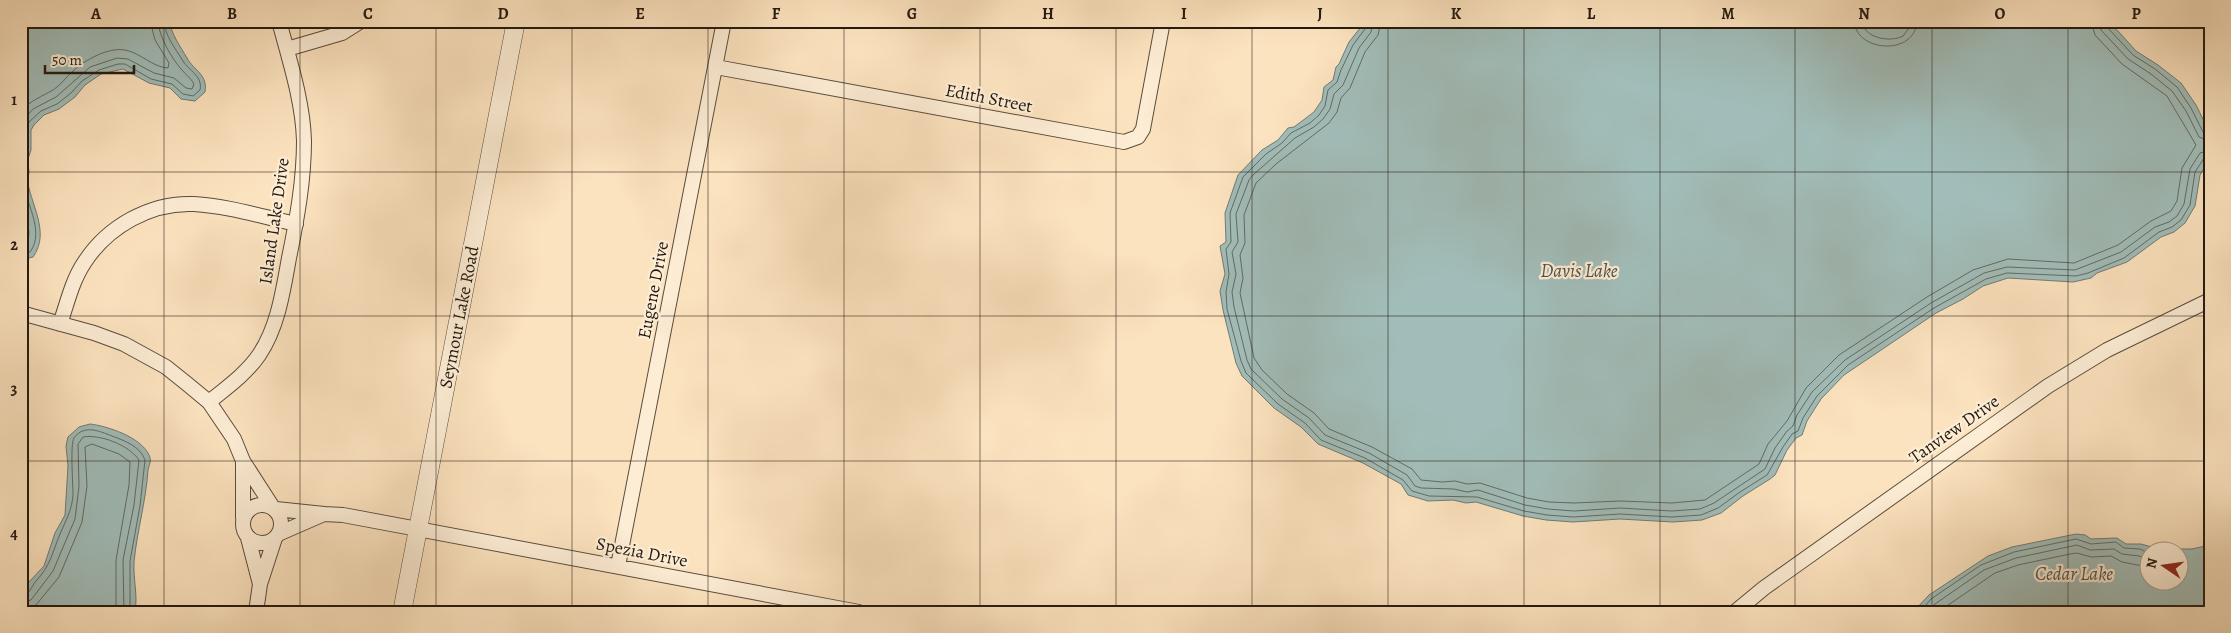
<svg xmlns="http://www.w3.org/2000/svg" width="2231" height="633" font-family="Alegreya,serif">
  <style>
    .water { fill: #a1bdb9; stroke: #6f7b75; fill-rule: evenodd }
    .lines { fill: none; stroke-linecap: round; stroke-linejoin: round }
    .shore { stroke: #626b64; stroke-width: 1 }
    .minor-casing { stroke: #5a4c3c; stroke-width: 16 }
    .tertiary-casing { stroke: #5a4c3c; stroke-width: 19 }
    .minor { stroke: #fdedd5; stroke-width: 14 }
    .tertiary { stroke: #fdedd5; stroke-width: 18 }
    .grid { fill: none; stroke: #241910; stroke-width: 1; stroke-opacity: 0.55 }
    .labels { text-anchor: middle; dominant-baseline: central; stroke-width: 4.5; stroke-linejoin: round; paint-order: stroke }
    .street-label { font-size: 18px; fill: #241910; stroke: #fdedd5 }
    .water-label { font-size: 19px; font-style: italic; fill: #50524b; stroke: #fdedd5 }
    .neatline { fill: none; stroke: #241910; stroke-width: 2 }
    .grid-label { font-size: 16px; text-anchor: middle; font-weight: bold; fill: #241910 }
  </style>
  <rect width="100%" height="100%" fill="#fce3bf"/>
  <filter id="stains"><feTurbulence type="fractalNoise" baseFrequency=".004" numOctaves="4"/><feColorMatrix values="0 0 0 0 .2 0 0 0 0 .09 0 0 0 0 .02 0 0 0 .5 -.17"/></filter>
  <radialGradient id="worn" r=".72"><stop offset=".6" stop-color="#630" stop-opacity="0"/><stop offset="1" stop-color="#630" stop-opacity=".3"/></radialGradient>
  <path class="water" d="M21,21H169C172,35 180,46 187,58C194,71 208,74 205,92L195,101L181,99L170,88L149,83L123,69L101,74L85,85L75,97L59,109L44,115L34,125L31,130V150L28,159L29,173L27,178C30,204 51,232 33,257L21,260Z
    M1362,21H1870L1886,27H1896L1899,21H2106L2118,31L2136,51L2158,65L2181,83L2196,105L2210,133V158L2200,175L2195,206L2185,223L2174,232L2161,237L2127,262L2097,273L2091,278L2073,282L2008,278L1983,286L1963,299L1936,313L1844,375L1821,399L1807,421L1802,435L1796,438L1787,450L1775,475L1770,479L1743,496L1721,513L1702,520L1673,522L1620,519L1573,522L1546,520L1523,516L1476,502L1466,503L1453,500L1428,501L1408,495L1401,484L1363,463L1318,444L1301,427L1274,408L1242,376L1236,363L1223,310L1220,291L1225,274L1220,246L1226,242L1225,213L1238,175L1262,150L1278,140L1288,128L1294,127L1314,112L1322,100L1324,87L1333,80L1336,67L1339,64L1349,42L1361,27Z
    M90,424C107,426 141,437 149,455C152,461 149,465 148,470C146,501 137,531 134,562C133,578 138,595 135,612H21L23,592L28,583L44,566L55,533L65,515L68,466L66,446L68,437L79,427Z
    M2076,534L2085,535L2091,539L2117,538L2126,544H2141L2159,549H2192L2210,545V612H1913L1929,595L1988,556L2012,547ZM2148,550H2178V580H2148Z"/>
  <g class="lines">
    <path class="shore" d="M1367,21L1365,29L1353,45L1341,70L1337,82L1328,90L1325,106L1319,115L1310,123L1291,133L1282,143L1266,154L1243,177L1230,213L1231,242L1226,249L1229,274L1226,292L1227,309L1241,361L1246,373L1278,404L1305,423L1321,440L1365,458L1403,480L1412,491L1429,496L1477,497L1524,511L1547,515L1573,517L1620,514L1672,517L1701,515L1718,508L1740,492L1767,475L1783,447L1792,434L1798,431L1803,418L1817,396L1848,365L1934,308L1986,279L2007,273L2076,276L2088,273L2124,258L2159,232L2172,227L2181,220L2190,205L2195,172L2204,158L2210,156
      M1373,21L1371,32L1359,48L1343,85L1334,94L1330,109L1323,119L1314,127L1295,138L1253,175L1249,180L1236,214L1238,242L1232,252L1236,274L1232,292L1234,307L1247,360L1251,369L1282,399L1309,418L1325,435L1369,453L1407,475L1415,486L1421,488L1454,489L1467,492L1478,490L1525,505L1548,509L1574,511L1620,508L1672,511L1700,509L1714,503L1765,469L1775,448L1787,431L1793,426L1797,415L1812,392L1845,360L1931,303L1984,273L2007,267L2075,270L2121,252L2155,227L2169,222L2177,216L2184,204L2190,169L2200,153L2210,150
      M1381,21L1378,35L1365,52L1350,88L1341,98L1337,112L1329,123L1276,164L1256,183L1244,215L1245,243L1240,255L1243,278L1240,293L1254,358L1262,370L1287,394L1314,413L1329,429L1372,447L1412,469L1421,480L1442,482L1455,481L1467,484L1480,483L1527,498L1549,502L1574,503L1620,501L1672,503L1705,500L1759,464L1768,444L1787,421L1806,388L1839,355L1927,297L1973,270L2008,259L2074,263L2118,245L2151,221L2171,211L2177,201L2182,168L2196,145L2167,96L2122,64L2095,35L2091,21
      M1854,21C1856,53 1916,56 1917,21
      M1862,21C1863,38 1890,43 1903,36L1909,28L1910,21
      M2098,21L2101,30L2128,59L2151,74L2172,91L2186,111L2199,137L2210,141
      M2105,21L2106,26L2133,55L2155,69L2177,87L2191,108L2203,132L2210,135
      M21,111C31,100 41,97 53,90C61,85 66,77 73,71C85,60 108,47 125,50C141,53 152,67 168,68L169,63L155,40L150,21
      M21,123L33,109L56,97L90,67L117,58L128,59L154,73L174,78L186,88L192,89L194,84C191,78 185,74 181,69C171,57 159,37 158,21
      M21,201L29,232L28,244L21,249
      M21,255L30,252C46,231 24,200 22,178L24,172L23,159L26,148V129L29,122L41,111L57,104L71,93L82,81L99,70L118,64H125L151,79L172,84L183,94L193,96L200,90C203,76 189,71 183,61C175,48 165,36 164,21
      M21,597C29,596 31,587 36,581C51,565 52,553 60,534C66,520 72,510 73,495C73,484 70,444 74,438C84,424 99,431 112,436C125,441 140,446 145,460L140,506L130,561V612
      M21,603L31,600L53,571L75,519L79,486L78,444L83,437C100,434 129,445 139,460L134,505L123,560L124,612
      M21,610L29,609L36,605L59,577L82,522L87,486L85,447L92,444L119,454L130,462L129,485L116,560V612
      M1920,612L1931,599L1981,565L2014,552L2076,539L2091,544L2116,542L2124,548L2140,549L2148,553
      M1928,612L1935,604L1984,570L2016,558L2077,545L2090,550L2114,549L2122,554L2139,556L2148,559
      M1938,612L1995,573L2018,565L2070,554L2077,553L2091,557L2111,556L2122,562L2148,567"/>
    <g class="minor-casing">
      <path id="minor" d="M287,49L342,33L361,21
        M716,67L1124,142L1138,137L1143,129L1163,21
        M21,313L94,333L124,344L166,367L186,383L209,402L234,439L243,461L272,506
        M60,324C67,304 72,281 84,263C107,227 150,202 194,204C228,206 263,217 296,224
        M209,402C226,388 246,374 259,355C278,327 283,291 289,258C297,219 304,180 304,141C303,101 289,59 279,21
        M243 524a19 19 0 1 1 38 0a19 19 0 1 1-38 0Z
        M276,509L324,514L278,534
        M324,514L343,515L859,612
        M243,518V462
        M248,538L260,584L275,538
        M618,566L724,21
        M256,612L260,584
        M1735,612L1764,588L2048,386L2107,350L2210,300"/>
    </g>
    <g class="tertiary-casing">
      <path id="tertiary" d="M402,612L516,21"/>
    </g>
    <use href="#minor" class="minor"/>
    <use href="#tertiary" class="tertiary"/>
  </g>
  <path class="grid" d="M164,21V612M300,21V612M436,21V612M572,21V612M708,21V612M844,21V612M980,21V612M1116,21V612M1252,21V612M1388,21V612M1524,21V612M1660,21V612M1795,21V612M1932,21V612M2068,21V612M21,172H2210M21,316H2210M21,461H2210"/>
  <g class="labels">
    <g class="street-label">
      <text transform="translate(989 98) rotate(11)">Edith Street</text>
      <text transform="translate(274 221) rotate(-82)">Island Lake Drive</text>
      <text transform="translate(653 290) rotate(-79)">Eugene Drive</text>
      <text transform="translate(459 317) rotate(-79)">Seymour Lake Road</text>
      <text transform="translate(1954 429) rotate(-35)">Tanview Drive</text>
      <text transform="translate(642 552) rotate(11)">Spezia Drive</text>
    </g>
    <g class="water-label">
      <text x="1579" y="271">Davis Lake</text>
      <text x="2074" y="574">Cedar Lake</text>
    </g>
  </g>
  <rect width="2231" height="633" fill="none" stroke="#fce3bf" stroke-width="55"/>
  <g transform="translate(2164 566) rotate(283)"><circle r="24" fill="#fdedd5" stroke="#a69886"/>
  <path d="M0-4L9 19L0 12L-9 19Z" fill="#8f2418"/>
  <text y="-8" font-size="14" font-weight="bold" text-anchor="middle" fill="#241910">N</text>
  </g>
  <path d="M45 65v8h89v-8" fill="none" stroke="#241910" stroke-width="2.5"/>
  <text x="52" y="65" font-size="15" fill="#241910" stroke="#fdedd5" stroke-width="4" paint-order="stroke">50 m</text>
  <rect x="28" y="28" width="2176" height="578" class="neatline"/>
  <g class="grid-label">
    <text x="96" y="19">A</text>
    <text x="232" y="19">B</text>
    <text x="368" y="19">C</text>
    <text x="503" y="19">D</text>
    <text x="640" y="19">E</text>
    <text x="776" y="19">F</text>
    <text x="912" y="19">G</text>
    <text x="1048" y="19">H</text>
    <text x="1184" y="19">I</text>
    <text x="1320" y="19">J</text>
    <text x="1456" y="19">K</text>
    <text x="1591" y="19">L</text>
    <text x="1728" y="19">M</text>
    <text x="1864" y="19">N</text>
    <text x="2000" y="19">O</text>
    <text x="2136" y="19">P</text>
    <text x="14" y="105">1</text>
    <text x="14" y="250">2</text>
    <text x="14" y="394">3</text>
    <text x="14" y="539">4</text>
  </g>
  <rect width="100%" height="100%" filter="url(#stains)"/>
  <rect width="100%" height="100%" fill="url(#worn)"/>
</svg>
